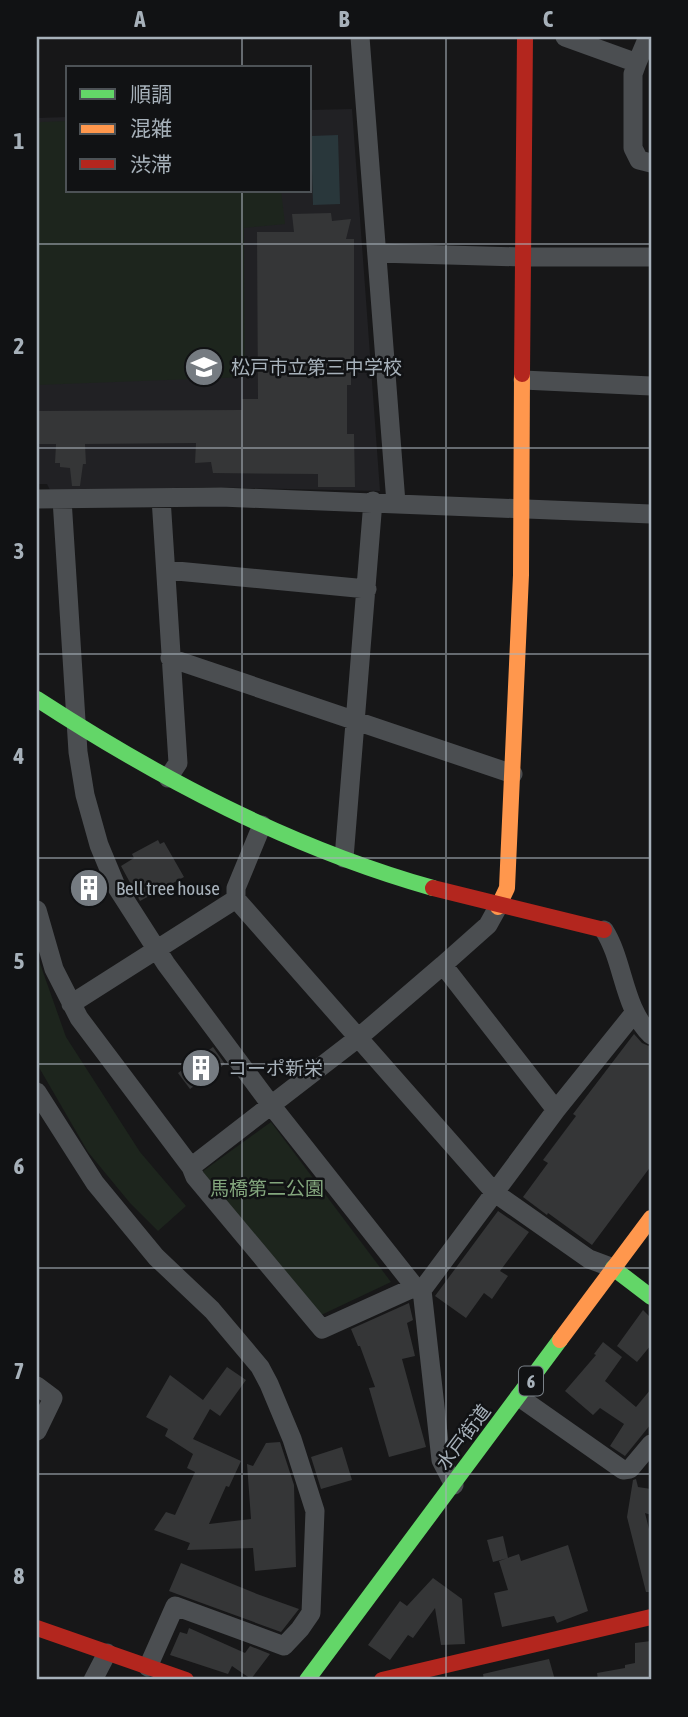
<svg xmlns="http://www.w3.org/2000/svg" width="688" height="1717" font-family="'Asap Condensed','Noto Sans JP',sans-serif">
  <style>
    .built { fill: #212124 }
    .green { fill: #1d251d }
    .water { fill: #29373b }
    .building { fill: #353637 }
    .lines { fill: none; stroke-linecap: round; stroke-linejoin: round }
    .street { stroke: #4b4e51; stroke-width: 19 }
    .fast { stroke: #63d668; stroke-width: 16 }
    .slow { stroke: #ff974d; stroke-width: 16 }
    .jam { stroke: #b3261e; stroke-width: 16 }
    .grid { fill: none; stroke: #a7b1ba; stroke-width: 2; stroke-opacity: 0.55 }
    .labels { text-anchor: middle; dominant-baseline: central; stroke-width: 5; stroke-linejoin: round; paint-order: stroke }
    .shield { fill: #111214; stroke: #7a8188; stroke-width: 2 }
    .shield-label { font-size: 18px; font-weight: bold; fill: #a7b1ba }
    .poi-label { font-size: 19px; fill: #a7b1ba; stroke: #111214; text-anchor: start }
    .park-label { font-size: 19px; fill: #83a67d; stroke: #111214 }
    .street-label { font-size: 19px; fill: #a7b1ba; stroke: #111214 }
    .neatline { fill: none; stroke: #a7b1ba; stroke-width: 2.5 }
    .grid-label { font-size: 23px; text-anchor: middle; font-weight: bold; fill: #a7b1ba }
  </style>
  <rect width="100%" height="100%" fill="#171718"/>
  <path class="built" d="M352,109L380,491L203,487L51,492L47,484H37V118L68,117V191H310V110Z"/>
  <path class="green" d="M68,121V191H281L285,224L244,228L245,377L37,385V125L41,122Z
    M37,955L66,1037L140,1152L186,1206L158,1231L130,1203L88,1152L37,1064Z
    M271,1122L391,1282L319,1316L199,1174Z"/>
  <path class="water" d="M338,135L340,204L313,205L311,136Z"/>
  <path class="building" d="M331,213L332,221L351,219L346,239H354V374H351V385H347V434H354L355,487H318V474L213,473L211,462L195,463L196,443L85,444L86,464H83L80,486H72L70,468L60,467V463H55L56,444H37V411L242,410V399H258L257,232H294L292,214Z
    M158,840L160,844L164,842L184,877L140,901L121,866L134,858L132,854Z
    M96,873L105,891L80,903L71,885Z
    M634,1034L642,1043L651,1047V1166L592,1245L548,1213L547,1215L523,1197L548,1163L543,1160L576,1116L573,1114Z
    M213,1047L225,1064L190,1089L178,1073Z
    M498,1211L529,1232L500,1271L508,1276L492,1299L484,1293L466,1318L435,1296Z
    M409,1303L413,1320L407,1323L415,1356L402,1359L426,1447L389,1457L369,1388L375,1387L360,1346H358L351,1329Z
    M643,1310L651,1318V1345L637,1362L617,1346Z
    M603,1342L622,1357L605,1381L636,1407L651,1389V1424L625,1456L610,1446L624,1424L600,1408L593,1415L565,1391L596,1355L594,1354Z
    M227,1367L246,1380L220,1416L210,1409L193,1439L241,1461L229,1487L226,1486L209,1524L251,1519L247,1464L253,1466L266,1443L280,1442L294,1485L296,1567L255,1571L253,1548L187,1550L190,1543L154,1530L166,1512L175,1515L195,1472L187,1468L193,1454L165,1436L168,1429L146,1417L170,1375L203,1400Z
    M342,1447L352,1480L321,1489L311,1457Z
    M636,1479L638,1487L651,1489V1515L645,1513L651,1537V1592H646L627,1517L633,1480Z
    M503,1536L508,1558L493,1562L487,1540Z
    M568,1545L588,1611L557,1623L554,1616L502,1627L494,1593L508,1590L499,1561L519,1554L521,1561Z
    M181,1563L257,1594L299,1609L281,1632L177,1594L169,1591Z
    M433,1578L462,1599L465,1644L441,1645L435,1608L413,1638L408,1635L390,1660L368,1645L400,1601L407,1606Z
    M189,1628L245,1653L250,1646L270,1654L251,1679L232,1666L228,1674L170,1655L180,1632L187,1634Z
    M651,1641V1680H598L597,1673L625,1668V1665L635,1663V1643Z
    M549,1659L555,1680H484L483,1674Z"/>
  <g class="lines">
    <path class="street" d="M360,37L396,503
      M565,37L637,63L648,37
      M637,63L633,74V148L639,160L651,163
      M377,253L522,257H651
      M523,380L651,386
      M161,498L178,763L168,778
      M37,499L221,497L651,514
      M62,499L78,752L85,795L99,845L116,886L166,964L271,1105L415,1287L422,1290L441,1460L454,1485
      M166,570L367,589
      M170,658L513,774
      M262,825L236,888V899L495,1193L589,1259L613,1268
      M344,858L373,501
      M37,910L54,969L79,1018L191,1167L195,1177L322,1329L415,1287
      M604,930C624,961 623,1008 651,1035
      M443,965L488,925L498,907
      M71,1004L236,899
      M37,1092L95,1183L156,1257L212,1310L260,1367L269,1384L292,1439L315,1511L311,1613L300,1629L284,1646L175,1606L148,1667
      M556,1110L635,1012
      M191,1167L358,1038L443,965L556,1110L422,1290
      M37,1386L53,1398L37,1431
      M519,1397L623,1470L630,1469L651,1444
      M93,1680L107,1653"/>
    <path class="fast" d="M37,699C160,779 291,848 433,888
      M613,1268L651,1297
      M307,1680L560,1340"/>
    <path class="slow" d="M498,907L507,888L521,575L522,374
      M560,1340L651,1218"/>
    <path class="jam" d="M522,374L525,37
      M433,888L604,930
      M37,1628L186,1680
      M382,1680L651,1617"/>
  </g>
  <path class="grid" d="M242,37V68M446,37V1680M242,191V1680M37,244H651M37,448H651M37,654H651M37,858H651M37,1064H651M37,1268H651M37,1474H651"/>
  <defs>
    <g id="school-disc" transform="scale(2.0125)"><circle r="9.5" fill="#757b81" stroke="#111214"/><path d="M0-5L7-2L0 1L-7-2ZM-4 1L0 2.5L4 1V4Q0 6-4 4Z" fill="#fff"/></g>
    <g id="building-disc" transform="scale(2.0125)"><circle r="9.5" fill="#757b81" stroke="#111214"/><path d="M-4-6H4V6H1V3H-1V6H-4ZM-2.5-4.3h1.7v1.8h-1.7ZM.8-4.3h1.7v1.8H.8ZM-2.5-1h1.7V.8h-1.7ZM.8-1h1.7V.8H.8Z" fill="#fff"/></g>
  </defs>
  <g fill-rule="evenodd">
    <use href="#school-disc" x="204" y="367"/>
    <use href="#building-disc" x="89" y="888"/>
    <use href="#building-disc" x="201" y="1068"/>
  </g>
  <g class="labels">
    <rect class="shield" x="519" y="1366.5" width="24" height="29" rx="5"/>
    <g class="shield-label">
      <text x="531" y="1381">6</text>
    </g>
    <g class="poi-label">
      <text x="231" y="367">松戸市立第三中学校</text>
      <text x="116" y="888">Bell tree house</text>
      <text x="228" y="1068">コーポ新栄</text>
    </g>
    <g class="park-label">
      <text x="267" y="1188">馬橋第二公園</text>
    </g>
    <g class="street-label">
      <text transform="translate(463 1437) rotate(-53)">水戸街道</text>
    </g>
  </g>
  <rect width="688" height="1717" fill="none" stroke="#111214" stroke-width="77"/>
  <rect x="66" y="66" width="245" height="126" fill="#111214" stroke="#4d5256" stroke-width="2"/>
  <rect x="80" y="89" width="35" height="10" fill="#63d668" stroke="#4d5256" stroke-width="2"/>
  <text x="130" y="102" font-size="21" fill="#a7b1ba">順調</text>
  <rect x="80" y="124" width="35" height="10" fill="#ff974d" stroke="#4d5256" stroke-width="2"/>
  <text x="130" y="136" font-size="21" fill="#a7b1ba">混雑</text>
  <rect x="80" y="159" width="35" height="10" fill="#b3261e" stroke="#4d5256" stroke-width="2"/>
  <text x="130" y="172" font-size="21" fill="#a7b1ba">渋滞</text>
  <rect x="38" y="38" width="612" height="1640" class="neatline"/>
  <g class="grid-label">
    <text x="140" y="27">A</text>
    <text x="344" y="27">B</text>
    <text x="548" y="27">C</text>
    <text x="19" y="149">1</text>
    <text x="19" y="354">2</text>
    <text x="19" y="559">3</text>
    <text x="19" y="764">4</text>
    <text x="19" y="969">5</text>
    <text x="19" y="1174">6</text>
    <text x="19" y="1379">7</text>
    <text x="19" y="1584">8</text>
  </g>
</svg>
